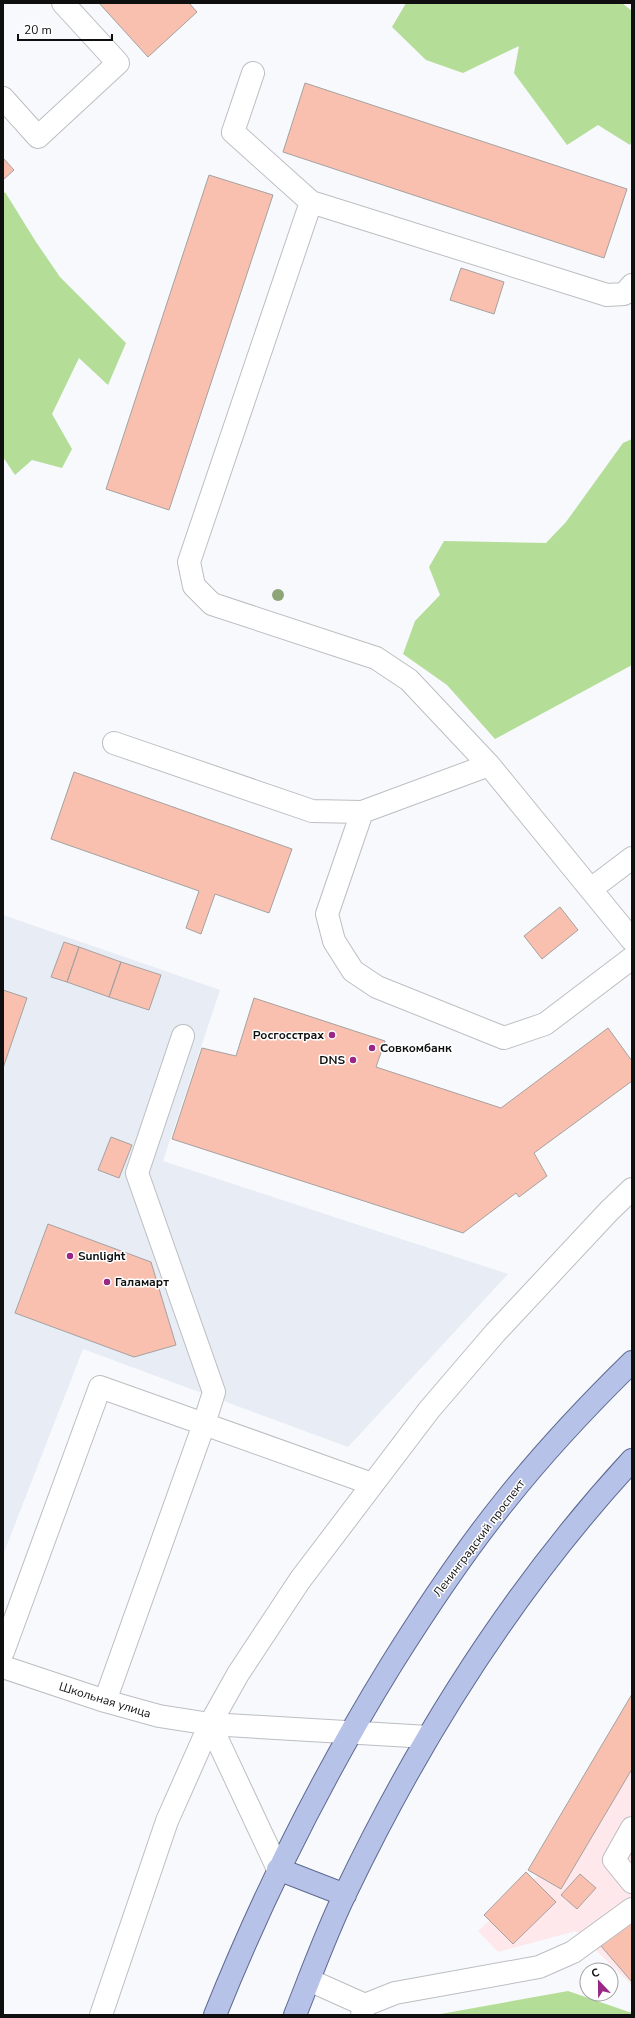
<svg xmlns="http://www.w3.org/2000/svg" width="635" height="2018" font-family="'Nunito Sans',sans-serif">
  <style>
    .built { fill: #e7ecf5 }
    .industrial { fill: #fee8eb }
    .green { fill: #b4dd98 }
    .building { fill: #f9c0b0; stroke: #a5a1a0 }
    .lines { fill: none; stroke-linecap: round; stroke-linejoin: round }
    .minor-casing { stroke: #bcbec2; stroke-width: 24 }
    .major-casing { stroke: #5d6992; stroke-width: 24 }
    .minor { stroke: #fff; stroke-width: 22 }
    .major { stroke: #b7c2e8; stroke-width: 22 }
    .tree { fill: #8ea578 }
    .poi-dot { fill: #982785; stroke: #fff; stroke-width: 1.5 }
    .labels { text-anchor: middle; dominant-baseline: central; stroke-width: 3; stroke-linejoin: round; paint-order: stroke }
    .poi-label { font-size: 12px; font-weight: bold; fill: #0f0f10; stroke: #fff; text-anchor: start }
    .street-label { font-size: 12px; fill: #0f0f10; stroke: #fff }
  </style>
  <rect width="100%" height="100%" fill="#f7f9fc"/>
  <path class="built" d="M3,915L220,990L163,1161L508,1274L348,1447L83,1349L3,1555Z"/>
  <path class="industrial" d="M632,1727V1985L576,1931L498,1952L478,1931L541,1873Z"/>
  <path class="green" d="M406,3H622L632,11V140L630,145L598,125L567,145L514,73L519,46L463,73L426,60L392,27Z
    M5,192L36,242L60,277L126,343L108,385L79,358L52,414L72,449L62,468L32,460L15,475L3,457V194Z
    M632,439V665L495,739L447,685L403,654L415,621L440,595L429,567L444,541L546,543L566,522L623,443Z
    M568,1991L632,2013V2015H435Z"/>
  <path class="building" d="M99,3H189L197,12L148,57Z
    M305,83L627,189L604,258L283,152Z
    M3,158L14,170L3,180Z
    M209,175L273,195L169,510L106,489Z
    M461,268L504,282L494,314L450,300Z
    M74,772L292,849L269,913L215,894L201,934L186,928L199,891L51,839Z
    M560,907L578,930L542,959L524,936Z
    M64,942L79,947L67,982L51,977Z
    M79,947L121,962L109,997L67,982Z
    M121,962L161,975L149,1010L109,997Z
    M3,990L27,998L3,1068Z
    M254,998L385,1041L376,1067L501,1108L608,1028L632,1061V1081L534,1153L547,1176L519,1197L516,1193L463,1233L172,1139L202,1048L236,1056Z
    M111,1137L132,1145L119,1178L98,1170Z
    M48,1224L151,1262L176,1345L134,1357L15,1313Z
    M632,1694V1769L561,1889L528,1870Z
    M526,1872L556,1902L513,1944L484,1915Z
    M580,1874L596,1888L577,1909L561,1895Z
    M630,1921L632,1924V1982L601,1946Z"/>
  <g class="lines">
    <g class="minor-casing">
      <path id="minor" d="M253,73L233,132L311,202
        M3,98L38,137L118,63L63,3
        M632,285L624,294L607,295L311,202L189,562L194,586L212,604L376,658L409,680L489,765L632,940
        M114,743L312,811L362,812
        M489,765L362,812L327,914L334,941L353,971L377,987L504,1038L545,1024L632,958
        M591,889L632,858
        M183,1036L137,1173L214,1392L204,1424L372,1484
        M3,1652L100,1387L204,1424L105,1701
        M3,1667L105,1701L159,1716L210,1724L428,1737
        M210,1724L278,1869
        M632,1828L614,1860L632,1882
        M309,1980L365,2005L362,2015
        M365,2005L395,1993L539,1967L573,1952L632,1909
        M101,2015L167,1821L210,1724L238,1674L300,1580L429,1410L495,1333L609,1211L632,1189"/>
    </g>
    <g class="major-casing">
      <path id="major" d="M278,1869L345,1895
        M215,2015C264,1893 322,1777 391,1665C426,1609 463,1553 505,1501C544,1452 587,1406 632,1362
        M295,2015C311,1975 326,1933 345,1894C420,1737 514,1588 632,1460"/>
    </g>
    <use href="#minor" class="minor"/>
    <use href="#major" class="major"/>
  </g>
  <circle class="tree" cx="278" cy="595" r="6"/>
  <g class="poi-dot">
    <circle cx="332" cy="1035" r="4"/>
    <circle cx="372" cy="1048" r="4"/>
    <circle cx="353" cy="1060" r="4"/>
    <circle cx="70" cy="1256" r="4"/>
    <circle cx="107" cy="1282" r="4"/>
  </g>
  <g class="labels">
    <g class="poi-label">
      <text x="324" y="1035" text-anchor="end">Росгосстрах</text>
      <text x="380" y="1048">Совкомбанк</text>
      <text x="345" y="1060" text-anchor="end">DNS</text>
      <text x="78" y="1256">Sunlight</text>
      <text x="115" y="1282">Галамарт</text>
    </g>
    <g class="street-label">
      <text transform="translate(479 1538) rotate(-53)">Ленинградский проспект</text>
      <text transform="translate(105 1700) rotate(17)">Школьная улица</text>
    </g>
  </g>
  <rect width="635" height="2018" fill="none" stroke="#0f0f10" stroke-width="8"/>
  <g transform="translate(599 1982) rotate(338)"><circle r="19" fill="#ffffff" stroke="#9f9f9f"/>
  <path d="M0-3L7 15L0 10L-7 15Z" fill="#982785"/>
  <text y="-6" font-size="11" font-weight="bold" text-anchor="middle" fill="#0f0f10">С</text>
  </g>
  <path d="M18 34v6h94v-6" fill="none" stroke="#0f0f10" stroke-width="2"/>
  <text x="24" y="34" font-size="12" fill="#0f0f10" stroke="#ffffff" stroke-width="3" paint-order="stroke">20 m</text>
</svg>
